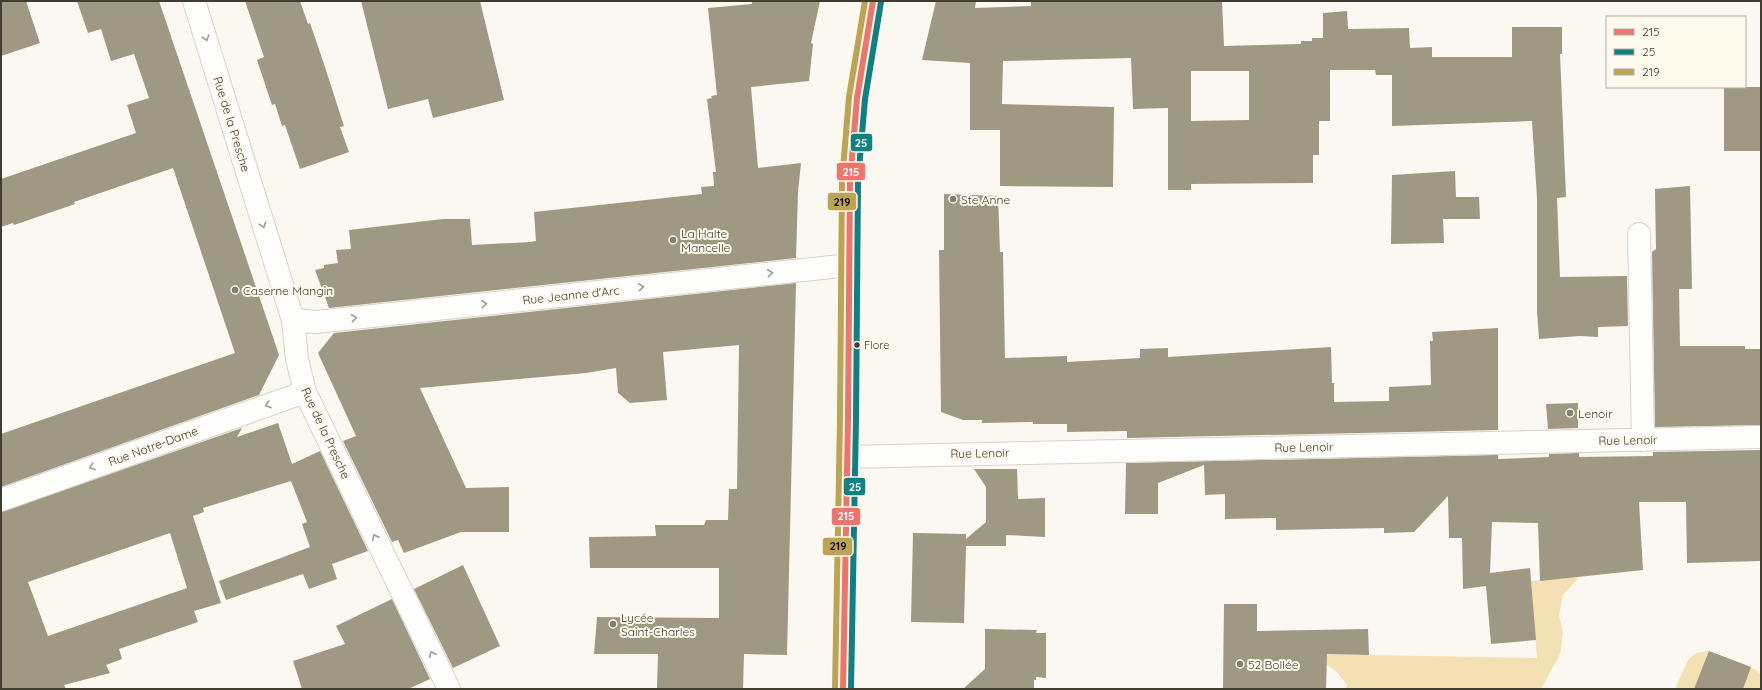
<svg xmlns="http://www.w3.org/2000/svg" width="1762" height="690" font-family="Quicksand,sans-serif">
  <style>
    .green { fill: #f3e1b3 }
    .building { fill: #9f9883; fill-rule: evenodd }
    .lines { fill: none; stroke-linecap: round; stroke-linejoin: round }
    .minor-casing { stroke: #d7d3ca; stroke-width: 24 }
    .major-casing { stroke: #d7d6d1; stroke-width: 24 }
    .minor { stroke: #fefefd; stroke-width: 22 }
    .major { stroke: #ebf0f3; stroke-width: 22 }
    .bus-1-casing { stroke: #fffaed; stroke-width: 9 }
    .bus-2-casing { stroke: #fffaed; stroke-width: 9 }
    .bus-3-casing { stroke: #fffaed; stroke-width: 9 }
    .bus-1 { stroke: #ee756d; stroke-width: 6 }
    .bus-2 { stroke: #0f8184; stroke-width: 6 }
    .bus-3 { stroke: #bda354; stroke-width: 6 }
    .oneway { stroke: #a09d96 }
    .poi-dot { fill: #827e74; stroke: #fffaed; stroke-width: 1.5 }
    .bus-dot { fill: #413c30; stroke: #fffaed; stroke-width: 1.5 }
    .labels { text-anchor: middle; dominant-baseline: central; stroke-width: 4; stroke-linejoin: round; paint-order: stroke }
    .bus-label { font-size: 11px; fill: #413c30; stroke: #fffaed; text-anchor: start }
    .street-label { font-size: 12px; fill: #413c30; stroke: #fffaed }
    .poi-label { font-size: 12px; fill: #413c30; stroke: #fffaed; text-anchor: start }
    .line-badge { stroke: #fffaed; stroke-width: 1.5 }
    .badge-label { font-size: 11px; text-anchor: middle; font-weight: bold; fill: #fff }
    .pale-badge-label { font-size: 11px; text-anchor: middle; font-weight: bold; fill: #111 }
  </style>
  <rect width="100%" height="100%" fill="#fbf8f1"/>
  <path class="green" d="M1579,577L1563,595L1559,615L1563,634L1560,654L1541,689H1346L1347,685L1336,671L1311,654L1537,658L1531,581Z
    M1709,651L1751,667L1761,674V689H1675L1688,660L1696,653Z"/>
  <path class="building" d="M1,1H26L40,43L1,56Z
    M77,1H159L279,355L259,395L1,487V434L235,353L173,168L74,202L75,204L14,225L13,223L1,227V179L136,133L127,105L149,98L134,54L111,61L101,29L88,33Z
    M245,1H300L308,24L310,23L324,64L344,126L340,127L349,152L300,169L285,125L282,126L275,104L272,105L257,60L264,57Z
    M361,1H480L504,100L433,118L428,99L388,109Z
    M752,1H820L811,43L813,44L809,81L751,87L758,168L801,163L798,192L796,258L329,308L315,270L324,268V265L338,263L336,250L351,249L349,230L443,219H470L472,245L530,242L536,241L534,212L702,194L701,187L714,186L713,172H716L707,99L712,98L711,96L717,95L708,8L752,4Z
    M936,1H976L975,8L1031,6V1H1222L1224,46L1301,44V41H1312V38H1323V13L1347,11L1348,29L1409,28L1410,48L1432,47V57H1512V27H1562V54H1560L1566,197L1557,198L1560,277L1627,276L1628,326L1598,327V337L1580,336L1539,339L1537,311V198L1532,121L1392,126V75H1376L1375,70H1330V121H1319V155H1313V183L1191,184V190H1168V108L1133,109L1131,58L1003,61L1002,104L1114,107L1113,187L1000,186V130H970V63L922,60ZM1191,71H1249V120L1191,121Z
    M1724,87H1761V151H1724Z
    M1455,171L1456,197H1479L1480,219H1443L1444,243L1391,244L1392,175Z
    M1690,186L1692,289H1679L1680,346H1745V349H1761V425L1655,427L1652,252L1656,249L1655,189Z
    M944,194L998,196L1000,252H1003L1005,358L1067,356V362L1140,358V349L1168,348V357L1331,347L1332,383H1334V402L1389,401V387L1431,385L1430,341H1433L1432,332L1498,328V430L1127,438V431L1067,432V424H1033V422L982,423V420H963L941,412L939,250H944Z
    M796,283L787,655L744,654L743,689H657L658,654H594L597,617L719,618V568H590L589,537L656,536L655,525H704L706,520H728L729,489H737L739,345L663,352L667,400L630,403L618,393L616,368L586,373L420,388L466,488L509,487V532H461L404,553L398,540L392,542L343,441L356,436L318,353L334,333Z
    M1578,403V428L1548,429L1546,404Z
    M278,423L292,464L320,451L368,551L332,564L337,579L309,589L303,574L226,600L219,581L310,547L302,524L307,522L291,481L203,508L204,512L193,516L221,603L194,611L198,622L119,649L122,659L106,665L110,673L64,685L66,689H1V512L242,428L237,437ZM170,533L187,588L48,636L28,582Z
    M1761,450V561L1687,563L1686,502H1639L1643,570L1540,581L1538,523L1492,522L1490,573L1530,568L1536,640L1491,644L1486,586L1463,589L1462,538H1449L1448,496L1414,532L1384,533V528L1276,530V518L1225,519V494L1205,495L1204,465L1158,483V514H1125L1126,463L1498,455V459L1549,457V454L1579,453V457L1653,456V452Z
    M974,469H1017L1018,499L1045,498V537L1006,535V546H966L964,623L911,622L913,533L966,534V539L986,522V487Z
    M463,565L500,646L453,668L414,589Z
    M392,599L430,679L408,689H302L293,661L345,644L336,626Z
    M1224,604H1257V631L1368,629L1369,655L1327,654L1326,689H1223Z
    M985,629L1037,630L1036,633H1046V678L1036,677V680H1034V689H963L985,669Z
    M1709,651L1751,667L1743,689H1694Z"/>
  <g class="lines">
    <g class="minor-casing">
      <path id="minor" d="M194,1L293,320L297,359L305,392L449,689
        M1639,234L1643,440
        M293,320L316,322L850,265
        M847,457L1761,437
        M1,500L305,392"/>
    </g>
    <g class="major-casing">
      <path id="major" d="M843,689L848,419L850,181L857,98L873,1"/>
    </g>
    <use href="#minor" class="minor"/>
    <use href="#major" class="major"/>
    <g class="bus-1-casing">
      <path id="bus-1" d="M843,689L848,419L850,181L857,98L873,1"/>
    </g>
    <g class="bus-2-casing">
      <path id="bus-2" d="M851,689L856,419L858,181L865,99L881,2"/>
    </g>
    <g class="bus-3-casing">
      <path id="bus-3" d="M835,689L840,419L842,181L849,97L865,1"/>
    </g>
    <use href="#bus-1" class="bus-1"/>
    <use href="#bus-2" class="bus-2"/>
    <use href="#bus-3" class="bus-3"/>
  </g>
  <defs><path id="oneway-chevron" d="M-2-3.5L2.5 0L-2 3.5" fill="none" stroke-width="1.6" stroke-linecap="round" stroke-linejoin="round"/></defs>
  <g class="oneway">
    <use href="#oneway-chevron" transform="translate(206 38) rotate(73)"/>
    <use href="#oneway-chevron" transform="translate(263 225) rotate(73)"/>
    <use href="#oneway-chevron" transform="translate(770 273) rotate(-6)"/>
    <use href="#oneway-chevron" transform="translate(641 287) rotate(-6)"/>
    <use href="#oneway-chevron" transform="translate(484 304) rotate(-6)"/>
    <use href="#oneway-chevron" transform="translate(354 318) rotate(-6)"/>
    <use href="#oneway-chevron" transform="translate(268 405) rotate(161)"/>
    <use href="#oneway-chevron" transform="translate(92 467) rotate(160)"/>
    <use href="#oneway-chevron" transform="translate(375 537) rotate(-116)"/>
    <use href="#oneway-chevron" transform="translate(432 654) rotate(-116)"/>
  </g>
  <g class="poi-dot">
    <circle cx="953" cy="199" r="4"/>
    <circle cx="673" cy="240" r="4"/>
    <circle cx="235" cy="290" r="4"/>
    <circle cx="1570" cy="413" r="4"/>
    <circle cx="613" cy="624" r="4"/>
    <circle cx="1240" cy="664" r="4"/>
  </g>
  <circle class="bus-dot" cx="857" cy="345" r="3.5"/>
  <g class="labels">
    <g class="bus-label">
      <text x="864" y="345">Flore</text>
    </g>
    <g class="street-label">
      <text transform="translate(232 124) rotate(73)">Rue de la Presche</text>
      <text transform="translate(571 295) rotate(-6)">Rue Jeanne d'Arc</text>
      <text transform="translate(326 433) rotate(65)">Rue de la Presche</text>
      <text transform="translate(1628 440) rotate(-1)">Rue Lenoir</text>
      <text transform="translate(153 446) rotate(-20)">Rue Notre-Dame</text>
      <text transform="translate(1304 447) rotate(-1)">Rue Lenoir</text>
      <text transform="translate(980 453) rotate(-1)">Rue Lenoir</text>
    </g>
    <g class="poi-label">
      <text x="961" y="199">Ste Anne</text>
      <text x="681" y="233">La Halte<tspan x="681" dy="14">Mancelle</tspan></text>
      <text x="243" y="290">Caserne Mangin</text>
      <text x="1578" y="413">Lenoir</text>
      <text x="621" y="617">Lycée<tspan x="621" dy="14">Saint-Charles</tspan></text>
      <text x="1248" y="664">52 Bollée</text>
    </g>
  </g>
  <g class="line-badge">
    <rect x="850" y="133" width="23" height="19" rx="4" fill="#0f8184"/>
    <rect x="836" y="162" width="30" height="19" rx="4" fill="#ee756d"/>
    <rect x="827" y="192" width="30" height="19" rx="4" fill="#bda354"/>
    <rect x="843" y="477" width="23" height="19" rx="4" fill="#0f8184"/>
    <rect x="831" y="507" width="30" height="19" rx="4" fill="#ee756d"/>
    <rect x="822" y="537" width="31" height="19" rx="4" fill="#bda354"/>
  </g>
  <g class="badge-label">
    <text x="861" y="147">25</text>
    <text x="851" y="176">215</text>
    <text x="855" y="491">25</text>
    <text x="846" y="520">215</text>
  </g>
  <g class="pale-badge-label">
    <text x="842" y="206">219</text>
    <text x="838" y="550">219</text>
  </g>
  <rect width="1762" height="690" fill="none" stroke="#413c30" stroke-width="4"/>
  <rect x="1606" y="16" width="140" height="72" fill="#fffaed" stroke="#b3aea1"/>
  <rect x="1614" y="29" width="20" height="6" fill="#ee756d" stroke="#b3aea1"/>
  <text x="1642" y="36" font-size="12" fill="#413c30">215</text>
  <rect x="1614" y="49" width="20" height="6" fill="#0f8184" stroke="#b3aea1"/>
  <text x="1642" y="56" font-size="12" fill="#413c30">25</text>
  <rect x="1614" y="69" width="20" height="6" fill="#bda354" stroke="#b3aea1"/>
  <text x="1642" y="76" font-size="12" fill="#413c30">219</text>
</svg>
